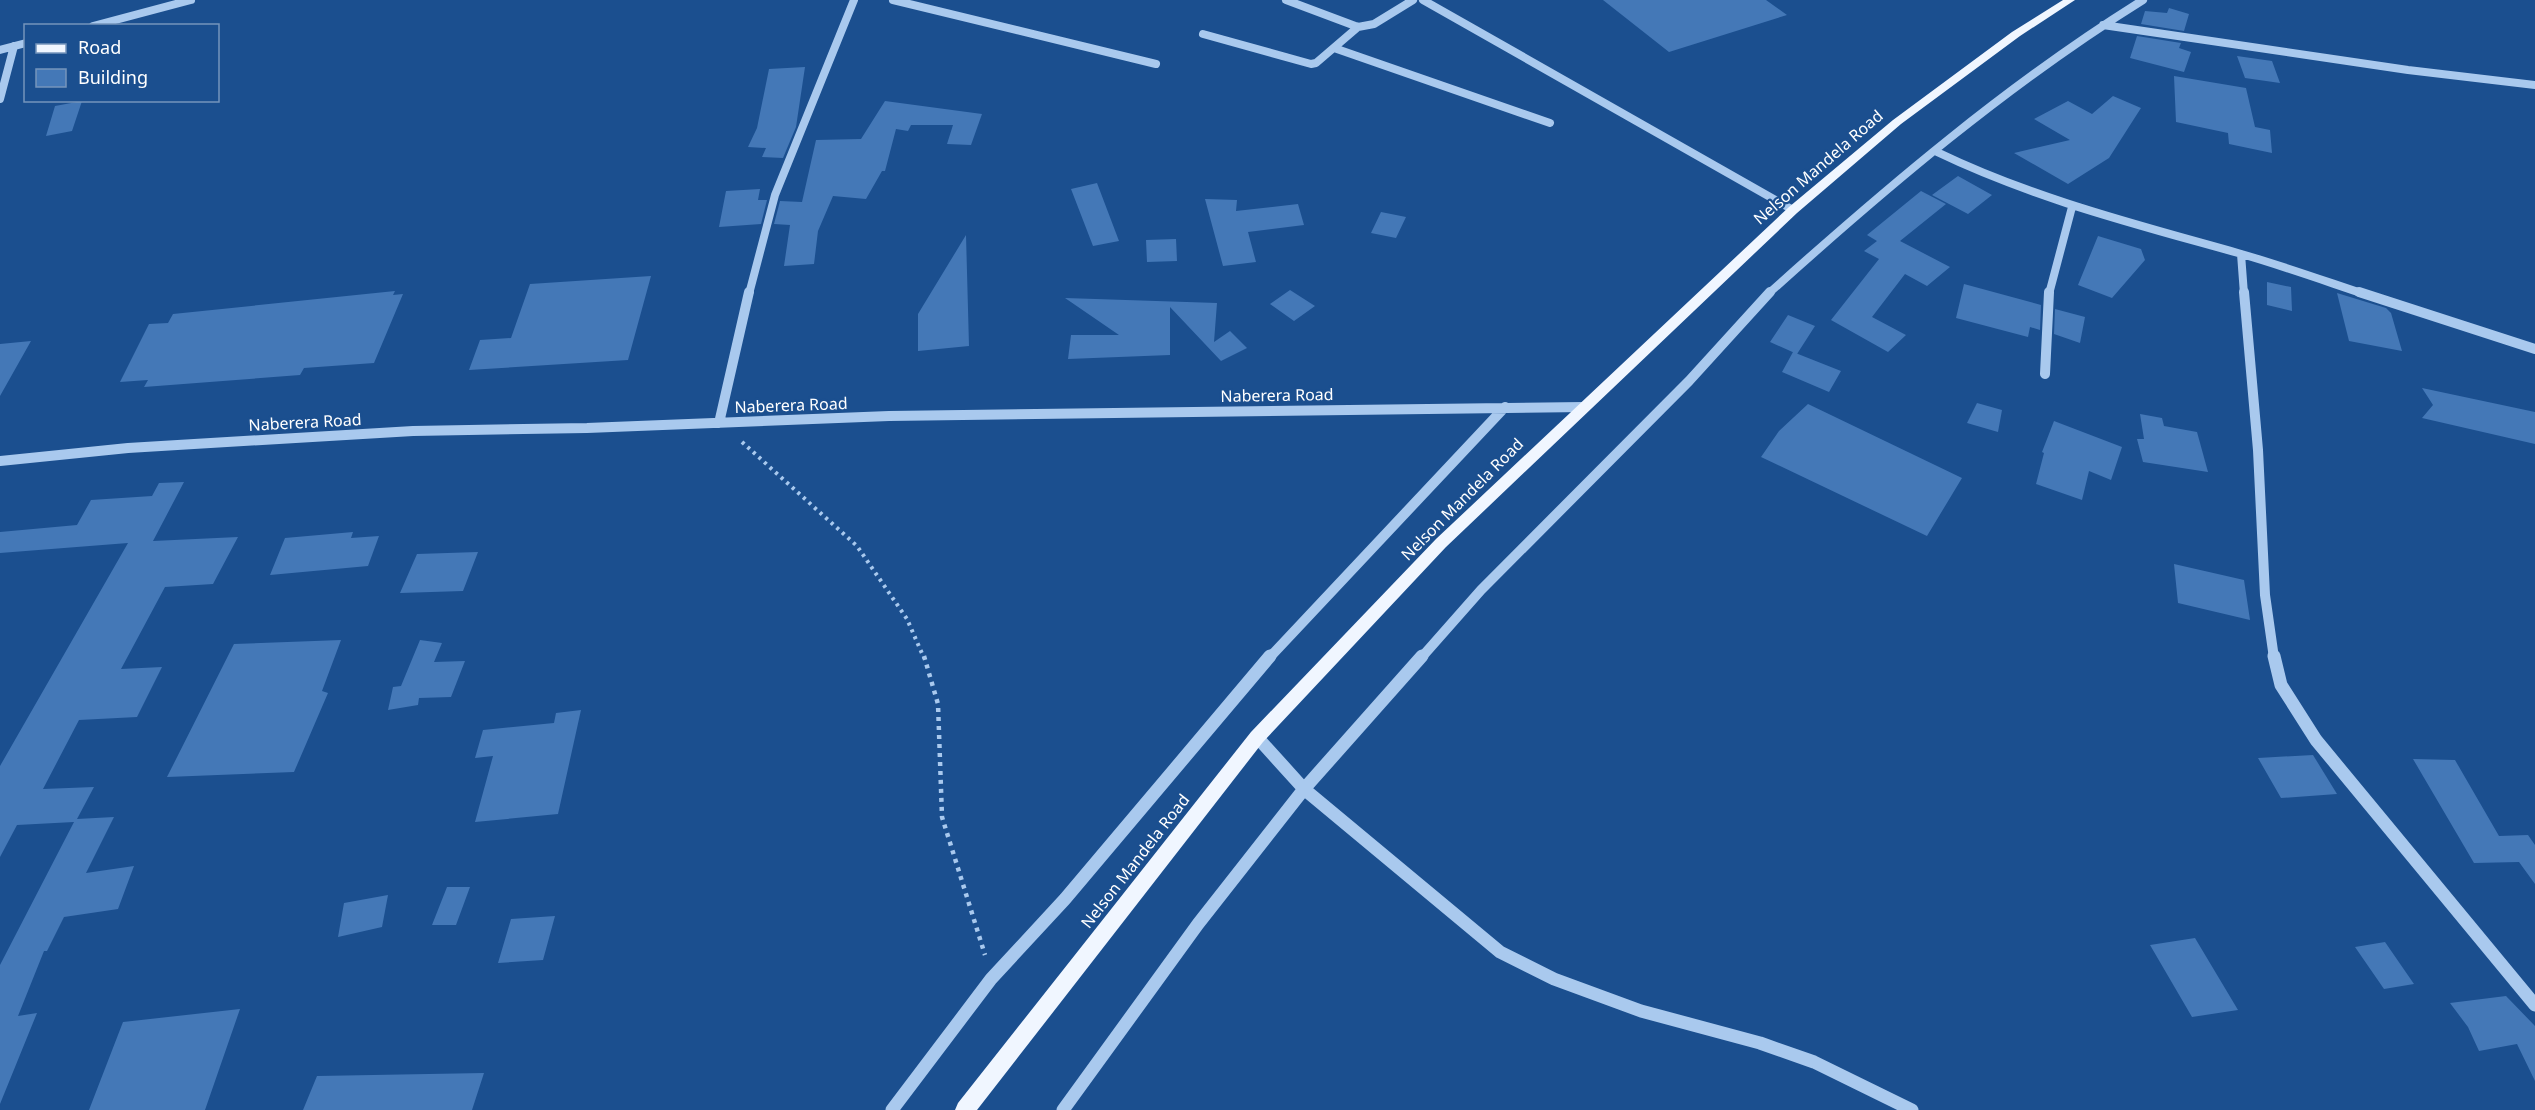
<svg xmlns="http://www.w3.org/2000/svg" width="2535" height="1110" font-family="'Noto Sans',sans-serif">
  <style>
    .building { fill: #4478b7 }
    .lines { fill: none; stroke-linecap: round; stroke-linejoin: round }
    .path-far1 { stroke: #a9c9ee; stroke-width: 4; stroke-dasharray: 3 4.5; stroke-linecap: butt }
    .path { stroke: #a9c9ee; stroke-width: 4.5; stroke-dasharray: 4 5; stroke-linecap: butt }
    .minor-far2 { stroke: #a9c9ee; stroke-width: 8 }
    .minor-far1 { stroke: #a9c9ee; stroke-width: 10 }
    .minor { stroke: #a9c9ee; stroke-width: 13 }
    .major { fill: #f0f6ff; fill-rule: evenodd }
    .labels { text-anchor: middle; dominant-baseline: central; stroke-width: 4.5; stroke-linejoin: round; paint-order: stroke }
    .street-label { font-size: 16px; fill: #fff; stroke: #1b4f8f }
  </style>
  <rect width="100%" height="100%" fill="#1b4f8f"/>
  <path class="building" d="M1603,0H1766L1787,15L1669,52Z
    M2169,8L2189,14L2184,31L2141,24L2145,11L2167,13Z
    M2137,36L2181,43L2179,48L2191,52L2184,72L2130,58Z
    M2237,56L2272,61L2280,83L2245,78Z
    M805,67L796,127L783,158L762,157L766,148L748,147L757,128L769,69Z
    M2174,76L2246,88L2255,127L2270,130L2272,153L2229,144L2228,133L2176,122Z
    M2113,96L2141,108L2109,158L2068,184L2014,153L2070,140L2034,119L2068,101L2092,114Z
    M82,101L72,131L46,136L55,106Z
    M885,101L982,114L971,145L947,144L953,125H911L908,131L896,129L885,171H882L866,199L833,196L818,231L814,264L784,266L790,225L774,224L780,201L802,202L816,140L861,139Z
    M1958,176L1992,195L1968,214L1932,195Z
    M1097,183L1119,241L1093,246L1071,189Z
    M760,189L758,200H767L761,224L719,227L726,191Z
    M1921,191L1946,204L1900,241L1950,267L1927,286L1905,274L1872,317L1906,335L1888,352L1831,320L1879,259L1864,251L1877,241L1867,235Z
    M1205,199L1237,200L1236,211L1298,204L1304,225L1248,232L1256,262L1223,266Z
    M1381,212L1406,217L1396,238L1371,233Z
    M966,235L969,346L918,351V314Z
    M2098,236L2141,249L2145,260L2112,298L2078,285Z
    M1176,239L1177,261L1147,262L1146,240Z
    M651,276L628,360L469,370L480,340L511,338L530,284Z
    M2267,282L2291,287L2292,311L2267,305Z
    M1964,284L2041,305L2040,330L2030,327L2028,337L1956,318Z
    M1290,290L1315,306L1294,321L1270,304Z
    M395,291L393,295L403,294L374,363L304,368L300,375L144,387L148,380L120,382L149,324L168,323L173,314Z
    M2337,293L2386,308L2391,313L2402,351L2349,341Z
    M1065,298L1217,303L1214,342L1230,331L1247,348L1221,361L1170,307V355L1068,359L1071,335H1119Z
    M2055,309L2085,317L2080,343L2054,334Z
    M1788,315L1815,326L1797,354L1770,342Z
    M31,341L0,396V344Z
    M1793,352L1841,371L1829,392L1782,372Z
    M2422,388L2535,412V444L2422,418L2433,405Z
    M1977,403L2002,410L1998,432L1967,423Z
    M1808,404L1962,478L1927,536L1761,457L1779,431Z
    M2140,414L2162,418L2164,426L2197,432L2208,472L2143,462L2137,439H2144Z
    M2054,421L2122,447L2111,480L2089,471L2082,500L2036,484L2044,453L2042,452Z
    M184,482L153,541L238,537L213,584L165,587L121,669L162,667L137,717L79,720L43,789L94,787L77,819L114,817L86,873L134,866L118,909L64,917L47,951H44L18,1016L37,1013L0,1104V965L74,822L17,825L0,857V766L128,543L0,553V532L77,525L91,500L152,496L159,483Z
    M353,532L351,538L379,536L368,566L270,575L285,538Z
    M478,552L463,591L400,593L417,554Z
    M2174,564L2244,580L2250,620L2178,603Z
    M341,640L322,691L328,693L294,772L167,777L234,644Z
    M420,640L442,643L434,662L465,661L451,697L419,698L418,705L388,710L393,687L401,686Z
    M581,710L558,814L475,822L493,756L475,758L483,730L554,723L556,713Z
    M2313,755L2337,794L2281,798L2258,758Z
    M2413,759L2455,760L2499,836L2528,835L2535,845V884L2519,862L2474,863Z
    M447,887H470L456,925H432Z
    M388,895L382,927L338,937L344,903Z
    M555,916L543,960L498,963L511,919Z
    M2195,938L2238,1010L2192,1017L2150,945Z
    M2385,942L2414,984L2384,989L2355,947Z
    M2506,996L2535,1026V1081L2517,1044L2479,1051L2468,1027L2450,1003Z
    M240,1009L205,1110H89L123,1022Z
    M484,1073L472,1110H303L317,1076Z"/>
  <g class="lines">
    <path class="path-far1" d="M742,442L857,546L907,619L924,658"/>
    <path class="path" d="M924,656L938,704L942,817L985,955"/>
    <path class="minor-far2" d="M893,0L1156,64
      M1286,0L1358,27L1374,24L1413,0
      M1423,0L1793,210
      M2103,25L2408,70L2535,85
      M93,26L191,0
      M1203,34L1311,64L1316,63L1358,27
      M1334,48L1550,123
      M0,50L26,43
      M0,99L14,46
      M1937,152C2035,199 2135,224 2238,253C2280,265 2322,280 2364,294
      M2241,254L2244,294
      M749,294L775,195L854,0
      M1768,294C1886,188 2008,84 2143,0
      M2049,294L2072,207"/>
    <path class="minor-far1" d="M2244,292L2258,450L2265,595L2274,658
      M2359,292L2535,349
      M2045,374L2049,292
      M719,423L749,292
      M0,461L128,448L413,431L587,428L889,416L1584,407
      M1269,658L1505,407
      M1421,658L1481,590L1689,381L1770,292"/>
    <path class="minor" d="M2274,656L2281,685L2316,740L2535,1005
      M1257,737L1304,789L1500,952L1554,979L1641,1011L1760,1043L1814,1062L1912,1110
      M892,1110L991,979L1065,899L1270,656
      M1063,1110L1198,924L1304,789L1422,656"/>
    <path class="major" d="M2063,0H2075L2020,36L1901,124L1797,213L1446,547L1263,742L977,1110H955L958,1103L1251,732L1436,539L1789,207L1893,120L2012,32Z"/>
  </g>
  <g class="labels">
    <g class="street-label">
      <text transform="translate(1818 167) rotate(-41)">Nelson Mandela Road</text>
      <text transform="translate(1277 395) rotate(-1)">Naberera Road</text>
      <text transform="translate(791 405) rotate(-2)">Naberera Road</text>
      <text transform="translate(305 422) rotate(-3)">Naberera Road</text>
      <text transform="translate(1462 499) rotate(-45)">Nelson Mandela Road</text>
      <text transform="translate(1135 861) rotate(-52)">Nelson Mandela Road</text>
    </g>
  </g>
  <rect x="24" y="24" width="195" height="78" fill="#1b4f8f" stroke="#7695bc" stroke-width="1.5"/>
  <rect x="36" y="44" width="30" height="9" fill="#f0f6ff" stroke="#7695bc" stroke-width="1.5"/>
  <text x="78" y="54" font-size="18" fill="#ffffff">Road</text>
  <rect x="36" y="69" width="30" height="18" fill="#4478b7" stroke="#7695bc" stroke-width="1.5"/>
  <text x="78" y="84" font-size="18" fill="#ffffff">Building</text>
</svg>
